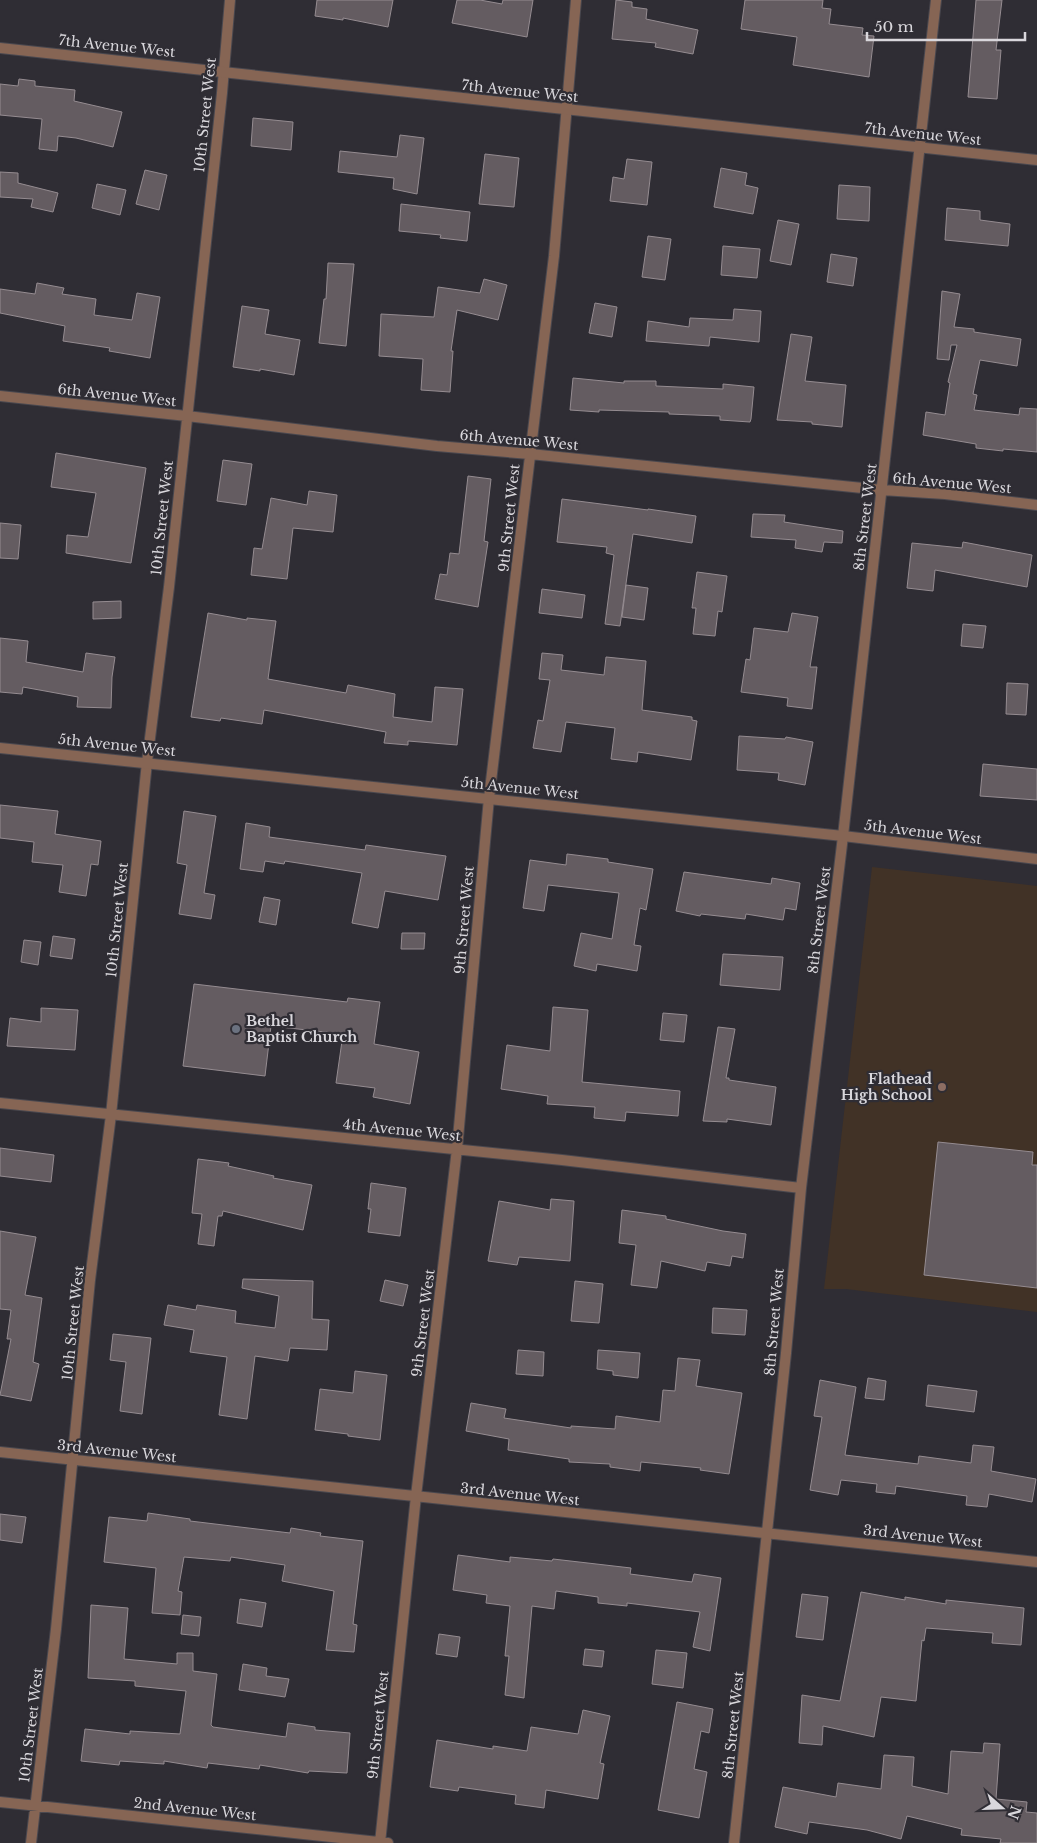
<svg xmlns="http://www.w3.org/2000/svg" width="1037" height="1843" font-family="'Libre Baskerville',serif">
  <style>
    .education { fill: #413226 }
    .building { fill: #645c61; stroke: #958c91 }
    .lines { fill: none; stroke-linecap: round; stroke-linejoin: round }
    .minor-casing { stroke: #4a484f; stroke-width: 12 }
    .tertiary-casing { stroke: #4a484f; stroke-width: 12 }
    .minor { stroke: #866554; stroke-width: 10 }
    .tertiary { stroke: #866554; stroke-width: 10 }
    .worship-dot { fill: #6b7280; stroke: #2f2d34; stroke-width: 2 }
    .education-dot { fill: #8d6e63; stroke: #2f2d34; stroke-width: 2 }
    .labels { text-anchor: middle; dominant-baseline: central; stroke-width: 4.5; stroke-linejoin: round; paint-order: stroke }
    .street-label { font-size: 14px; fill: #d9d7dc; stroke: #2f2d34 }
    .poi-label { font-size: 14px; font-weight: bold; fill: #d9d7dc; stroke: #2f2d34; text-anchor: start }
  </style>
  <rect width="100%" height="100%" fill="#2f2d34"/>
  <path class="education" d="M872,867L1037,886V1312L846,1289H824Z"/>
  <path class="building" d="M317,0H393L388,27L343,18V20L315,16Z
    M457,0H480L502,4L503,0H533L527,37L452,23Z
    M616,0L632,2V7L647,9L646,19L698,30L693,54L655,47L656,43L612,39Z
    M745,0H823L822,8L831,9L829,24L863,28L862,35L874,36L869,77L793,65L797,37L741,29Z
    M976,0H1002L996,50H1001L997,99L968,97Z
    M19,79L35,81V86L75,90L74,101L122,112L113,147L76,138L58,136L57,151L39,149L42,119L0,115V84L18,86Z
    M253,118L293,122L291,150L251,146Z
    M400,135L424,138L417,194L393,189L394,178L338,172L340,151L397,157Z
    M485,154L519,158L514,207L479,204Z
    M627,159L652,162L647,205L610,201L613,177L624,179Z
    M721,168L747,173L745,185L758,188L753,214L714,207Z
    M145,170L167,175L159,210L136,204Z
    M0,172L18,173V183L58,193L53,212L31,207L33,199L0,197Z
    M97,184L126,190L120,215L92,208Z
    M839,185L870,187L869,221L837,219Z
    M401,204L470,212L467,241L440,238L441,235L399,231Z
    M947,208L980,211V220L1010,224L1008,246L945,240Z
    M778,220L799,224L791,265L770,261Z
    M648,236L671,239L665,280L642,277Z
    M723,246L760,249L757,278L721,275Z
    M831,254L857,258L853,286L827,282Z
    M328,263L354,264L346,346L319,343L324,299H326Z
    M484,279L507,285L498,320L457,310L451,351H453L450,392L421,390L423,359L379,356L381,314L434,317L438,287L480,293Z
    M37,283L64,288L62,294L96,299L94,315L132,320L137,293L160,297L150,358L109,351L110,348L63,341L65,326L0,313V289L35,294Z
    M942,291L960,294L954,327L974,329V332L1021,339L1017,366L980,360L973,394L977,395L974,410L1019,415L1020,408L1037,409V452L1003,449V451L976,448V444L923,435L926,412L945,415L950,383L948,382L957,345H951L949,360L937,359Z
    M595,303L617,307L612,337L589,333Z
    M242,306L269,310L265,334L300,340L294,375L260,369V371L233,367Z
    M734,309L761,311L759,342L710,337L709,346L646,341L648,321L689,327L690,318L733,320Z
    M791,334L812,337L805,381L846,385L842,427L812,424V422L777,420Z
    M573,378L624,383V381H656V386L723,389V384L754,387L751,419L750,422L720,420V416L669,414V412L599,410V412L570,410Z
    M56,453L146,468L131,563L66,553L67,535L88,537L96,493L51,487Z
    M223,460L252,464L246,505L217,501Z
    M468,476L491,479L484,541L488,542L478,607L435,599L440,574L447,575L450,553L459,554Z
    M309,491L337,495L333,532L293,528L287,579L251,575L254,548L262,549L271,498L307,505Z
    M562,499L648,510V509L696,516L692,543L633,534L620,626L605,624L614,555L606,553L607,547L557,542Z
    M753,514L785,515L784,522L843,531L842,543L824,542L822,552L795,548L796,540L751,537Z
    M0,523L21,525L18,559L0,558Z
    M963,542L1032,555L1027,587L935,570L933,591L907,588L912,543L962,548Z
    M697,572L727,576L722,612L718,611L715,636L693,634L696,608H692Z
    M626,585L648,588L644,620L622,617Z
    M542,589L585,595L582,618L539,613Z
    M121,601V618L93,619V602Z
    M208,613L247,620V618L276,621L268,679L346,693L348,685L395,694L393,717L432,722L435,687L463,689L457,745L408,741V745L384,743L386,732L264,710L262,724L221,718L220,721L191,717Z
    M792,613L818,617L810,667H817L812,709L787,706L788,698L741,692L746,659L750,660L754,628L788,632Z
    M963,624L986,626L983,648L961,646Z
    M0,638L28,641L26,662L83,672L86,653L115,657L112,677L111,708L77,707L78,697L23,687L22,694L0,692Z
    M542,653L563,655L561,670L604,675L606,657L646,661L642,710L692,717V720L697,721L691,760L638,752L637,762L611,759L615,728L566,722L561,752L533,748L538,720L543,721L550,680L539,679Z
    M1007,683L1028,684L1026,715L1006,714Z
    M739,736L785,739L786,737L813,742L805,785L778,780L779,773L737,770Z
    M983,764L1037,769V800L980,796Z
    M0,805L58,811L55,834L101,841L98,865L91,864L86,896L59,892L63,865L32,862L34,842L0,838Z
    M184,811L216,816L204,893L215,895L211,919L179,914L187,865L177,863Z
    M246,823L270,827L269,837L365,850L366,845L446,856L438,900L385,891L378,928L352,923L362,873L285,861L284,864L265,861L263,872L240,869Z
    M567,854L608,859V862L653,869L646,910L640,908L634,945L641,946L637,971L597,964L596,971L574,966L581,933L612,939L619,893L548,885L544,911L523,908L530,860L566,865Z
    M684,872L771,884L772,878L800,883L796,910L785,908L783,920L746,914L745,919L701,914L700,916L676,911Z
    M264,897L280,900L276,925L259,922Z
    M402,933H425L424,949H401Z
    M53,936L75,939L72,959L50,956Z
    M24,940L41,942L38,965L21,962Z
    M723,954L783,957L780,990L720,985Z
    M194,984L347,1002L348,998L380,1002L374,1044L419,1052L410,1104L373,1097L375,1088L336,1083L343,1034L271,1026L265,1076L183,1066Z
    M553,1007L588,1010L582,1082L680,1091L678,1116L626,1112L625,1121L594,1118L595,1107L547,1104L548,1096L501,1089L507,1045L550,1051Z
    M41,1008L78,1010L75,1050L7,1046L10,1018L41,1022Z
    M663,1013L687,1015L684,1042L660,1040Z
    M718,1027L735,1029L726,1078H729V1080L776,1087L771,1125L727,1119V1122L703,1121Z
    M938,1142L1033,1152L1032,1165H1037V1288L924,1275Z
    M0,1148L54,1155L51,1182L0,1176Z
    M198,1159L229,1163L228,1166L274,1176L273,1178L312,1185L303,1230L223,1211L222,1216H218L214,1246L198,1244L202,1214L192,1213Z
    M371,1183L406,1188L400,1236L368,1232L371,1209H368Z
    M551,1199L574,1201L570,1261L519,1257L517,1265L488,1261L499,1201L550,1210Z
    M622,1210L666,1216V1219L723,1231L746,1234L743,1258L732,1256L730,1266L707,1262L705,1271L661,1261L657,1288L631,1285L636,1245L619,1243Z
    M0,1231L36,1237L25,1295L42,1298L33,1362L39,1364L31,1401L0,1395L11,1339H7L11,1310L0,1309Z
    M243,1279L313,1281L312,1319L329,1320L327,1350L290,1348L288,1361L255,1356L247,1419L219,1415L227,1357L190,1352L194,1330L164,1325L168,1305L196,1310L197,1305L236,1311L235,1323L275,1328L279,1296L242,1288Z
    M385,1280L408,1285L403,1306L380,1301Z
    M575,1281L603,1284L599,1323L571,1321Z
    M713,1308L747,1310L745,1335L712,1333Z
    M113,1334L151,1338L142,1414L120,1411L126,1362L110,1360Z
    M518,1350L544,1352L543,1376L516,1374Z
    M598,1350L640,1353L638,1378L613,1375V1371L597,1369Z
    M678,1358L700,1360L696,1386L742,1393L729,1474L700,1470L701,1468L641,1462L640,1471L610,1467V1464L569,1462V1459L508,1450L509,1439L466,1431L471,1403L506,1409L504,1418L571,1428V1426L615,1429L616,1416L660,1422L663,1390L675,1391Z
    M355,1371L387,1375L380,1440L348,1436V1434L315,1430L320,1389L353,1393Z
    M868,1378L886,1381L884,1400L865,1398Z
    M820,1380L856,1387L845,1455L918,1464L919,1456L971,1463L973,1445L994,1447L991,1471L1036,1479L1032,1502L989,1494L987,1507L966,1505L967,1496L896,1486L895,1494L876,1492L877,1484L841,1480L838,1495L810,1490L822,1417L814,1416Z
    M928,1385L977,1391L974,1412L926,1406Z
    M148,1513L190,1519V1521L290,1533L291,1528L321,1533L320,1536L363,1541L353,1624L357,1625L354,1652L326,1650L334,1591L282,1581L285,1565L231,1557L230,1561L184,1557L178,1591L182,1592L180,1615L152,1613L156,1568L104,1562L109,1517L147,1521Z
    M0,1514L26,1517L22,1543L0,1540Z
    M458,1555L510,1562V1557L552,1561L553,1559L631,1568L630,1574L692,1582L694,1574L721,1578L710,1651L693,1647L700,1612L627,1603V1606L598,1603V1597L556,1591L554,1609L532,1606L524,1698L505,1695L509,1656H505L510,1606L486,1603L487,1595L453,1590Z
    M861,1592L905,1600V1597L946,1604V1600L1024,1608L1021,1645L992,1643L993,1633L926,1628L924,1641L922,1640L916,1701L881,1697L874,1737L823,1726L822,1745L799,1743L802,1695L840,1701Z
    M802,1594L828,1597L823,1640L796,1637Z
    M240,1599L266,1603L262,1627L237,1623Z
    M91,1605L128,1608L124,1659L177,1664V1653H193V1671L217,1674L211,1725L213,1727L286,1737L288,1723L315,1727V1730L350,1733L347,1773L309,1771L308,1773L260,1765L259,1769L208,1763L207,1768L164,1761V1764L120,1761L119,1765L81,1761L85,1729L130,1734V1731L180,1734L186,1691L135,1686V1681L88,1678Z
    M183,1615L201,1617L199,1636L181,1634Z
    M439,1634L460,1637L457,1657L436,1654Z
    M585,1649L604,1651L602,1667L583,1665Z
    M656,1650L687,1653L683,1688L652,1684Z
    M243,1664L267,1668L266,1676L289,1679L285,1697L239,1690Z
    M677,1702L713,1709L709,1733L701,1731L694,1769L707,1772L699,1818L658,1810Z
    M583,1710L610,1716L600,1763L604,1764L598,1799L546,1790L544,1808L515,1804L516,1795L459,1787L458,1791L430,1787L437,1740L493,1749V1746L527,1751L531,1727L578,1734Z
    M984,1743L1000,1744L996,1799L1027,1802L1026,1812L1037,1813V1843H1000L1001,1839L961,1835L962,1829L907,1816L901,1839L867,1830L809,1822L807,1834L775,1827L783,1787L836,1797L838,1783L881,1789L884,1755L914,1757L912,1786L948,1794L951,1751L983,1753Z"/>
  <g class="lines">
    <g class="minor-casing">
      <path id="minor" d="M0,396L187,416L437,446L530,454L882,490L945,494L1037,505
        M0,1103L562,1160L801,1188
        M0,1452L1037,1562
        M0,1802L388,1843
        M31,1843L56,1629L90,1280L111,1115L147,762L169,587L222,93L230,0
        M380,1843L416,1496L457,1149L489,798L554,256L576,0
        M734,1843L786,1353L801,1188L843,836L936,0"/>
    </g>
    <g class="tertiary-casing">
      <path id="tertiary" d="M0,48L1037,160
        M0,748L843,836L1037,859"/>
    </g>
    <use href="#minor" class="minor"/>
    <use href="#tertiary" class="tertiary"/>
  </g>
  <circle class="worship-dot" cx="236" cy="1029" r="5"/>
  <circle class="education-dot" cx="942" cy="1087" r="5"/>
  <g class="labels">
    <g class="street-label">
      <text transform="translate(117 46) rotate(6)">7th Avenue West</text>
      <text transform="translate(520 91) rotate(6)">7th Avenue West</text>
      <text transform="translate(205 115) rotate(-84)">10th Street West</text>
      <text transform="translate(923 134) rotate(6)">7th Avenue West</text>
      <text transform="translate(117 395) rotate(6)">6th Avenue West</text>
      <text transform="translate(519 440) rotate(5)">6th Avenue West</text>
      <text transform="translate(952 483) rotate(5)">6th Avenue West</text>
      <text transform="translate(865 517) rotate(-83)">8th Street West</text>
      <text transform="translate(162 518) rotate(-84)">10th Street West</text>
      <text transform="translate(509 518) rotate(-84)">9th Street West</text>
      <text transform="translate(117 745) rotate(6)">5th Avenue West</text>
      <text transform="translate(520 788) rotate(6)">5th Avenue West</text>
      <text transform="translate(923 832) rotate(7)">5th Avenue West</text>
      <text transform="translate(117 920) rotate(-84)">10th Street West</text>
      <text transform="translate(464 920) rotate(-85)">9th Street West</text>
      <text transform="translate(819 920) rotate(-83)">8th Street West</text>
      <text transform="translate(402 1130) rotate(6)">4th Avenue West</text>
      <text transform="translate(774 1322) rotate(-85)">8th Street West</text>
      <text transform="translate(73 1323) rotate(-84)">10th Street West</text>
      <text transform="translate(423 1323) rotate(-83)">9th Street West</text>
      <text transform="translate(117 1451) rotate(6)">3rd Avenue West</text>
      <text transform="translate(520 1494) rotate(6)">3rd Avenue West</text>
      <text transform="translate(923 1536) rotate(6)">3rd Avenue West</text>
      <text transform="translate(31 1725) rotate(-83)">10th Street West</text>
      <text transform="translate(378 1725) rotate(-84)">9th Street West</text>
      <text transform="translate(733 1725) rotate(-84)">8th Street West</text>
      <text transform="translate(195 1809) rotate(6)">2nd Avenue West</text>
    </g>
    <g class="poi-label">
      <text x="246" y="1021">Bethel<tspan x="246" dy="16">Baptist Church</tspan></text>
      <text x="932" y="1079" text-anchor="end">Flathead<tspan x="932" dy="16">High School</tspan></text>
    </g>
  </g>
  <g transform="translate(1002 1808) rotate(110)" stroke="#2f2d34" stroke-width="4" paint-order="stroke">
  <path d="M0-4L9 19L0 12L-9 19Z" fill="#d9d7dc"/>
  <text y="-8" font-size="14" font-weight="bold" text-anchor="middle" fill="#d9d7dc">N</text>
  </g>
  <path d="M867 32v8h158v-8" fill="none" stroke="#d9d7dc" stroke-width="2.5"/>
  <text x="874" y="32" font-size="15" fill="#d9d7dc" stroke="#2f2d34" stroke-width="4" paint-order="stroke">50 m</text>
</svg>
